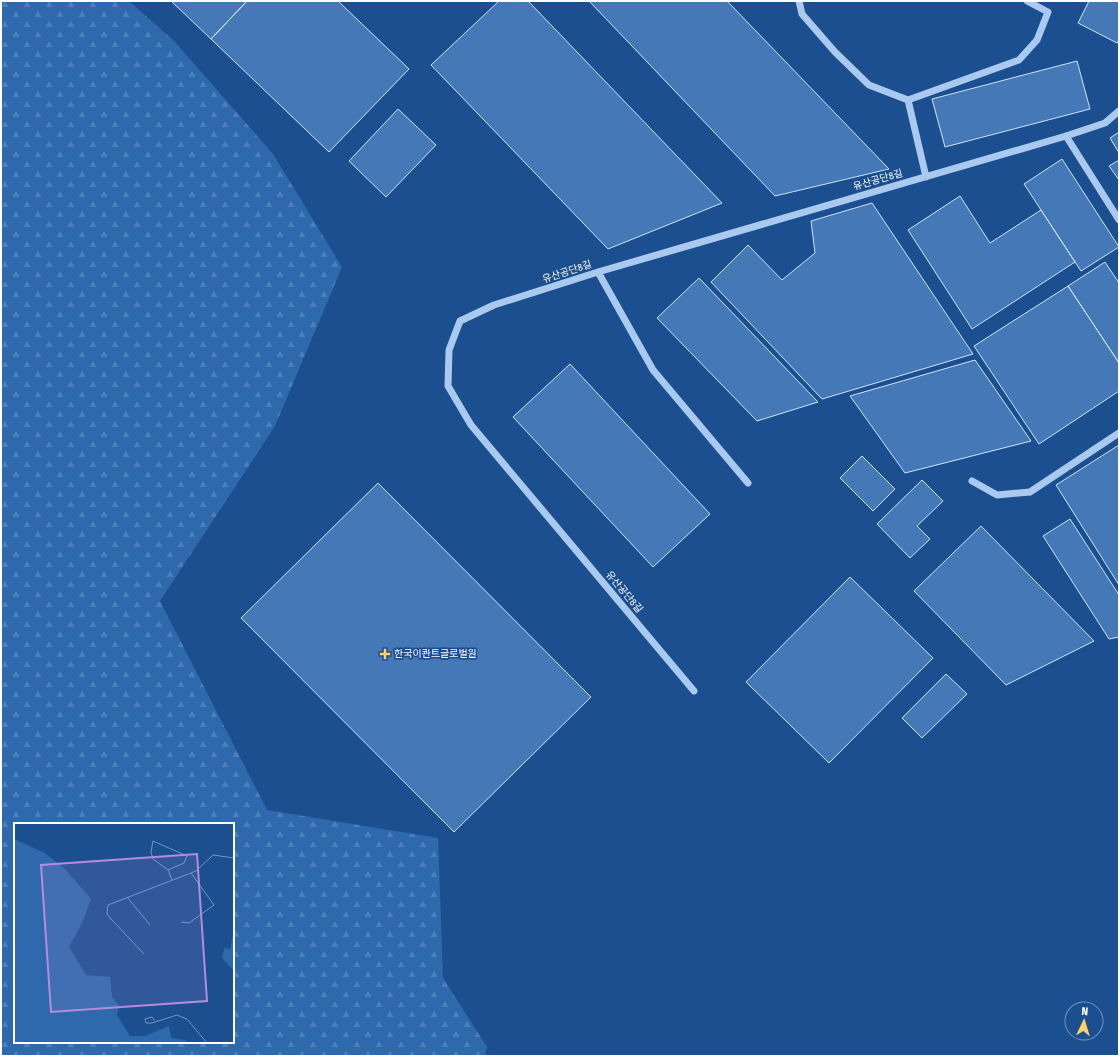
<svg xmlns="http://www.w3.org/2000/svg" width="1120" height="1057" font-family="'Fira Sans Condensed','Noto Sans KR',sans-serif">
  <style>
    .forest { fill: url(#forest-firs); fill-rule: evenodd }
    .building { fill: #4478b7; stroke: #cfe3fa }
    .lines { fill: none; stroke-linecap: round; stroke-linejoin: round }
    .minor { stroke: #a9c9ee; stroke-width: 7 }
    .poi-dot { fill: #ffd166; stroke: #1b4f8f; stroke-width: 1.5 }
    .labels { text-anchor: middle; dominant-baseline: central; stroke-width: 3.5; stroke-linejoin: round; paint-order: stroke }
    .street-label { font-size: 10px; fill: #fff; stroke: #1b4f8f }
    .poi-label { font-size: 10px; fill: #fff; stroke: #1b4f8f; text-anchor: start }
    .inset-road { fill: none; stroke: #7695bc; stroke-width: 1 }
    .view { fill: #b68bdc; fill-opacity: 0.15; stroke: #b68bdc; stroke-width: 2 }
    .inset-edge { fill: none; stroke: #fff; stroke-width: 2 }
  </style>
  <defs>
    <pattern id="forest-firs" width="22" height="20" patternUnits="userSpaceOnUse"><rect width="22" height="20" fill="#2e69ad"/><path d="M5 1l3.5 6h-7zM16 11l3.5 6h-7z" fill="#4d80b9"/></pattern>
  </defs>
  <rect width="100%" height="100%" fill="#1b4f8f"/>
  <path class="forest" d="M1,1H129L174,41L273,154L342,267L275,426L160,601L267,810L438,838L443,978L487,1047L485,1056H1ZM15,824H233V1042H15Z"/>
  <path class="building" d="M171,1H247L211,39Z
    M247,1H338L409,69L329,152L211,39Z
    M499,1H528L722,203L608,249L431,65Z
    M589,1H727L889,169L775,196Z
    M1089,1H1119V40L1117,43L1078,23Z
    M1077,61L1090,109L945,147L932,99Z
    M398,109L436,145L386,197L349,161Z
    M1119,132V153L1110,138Z
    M1062,159L1119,247L1081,271L1024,184Z
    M1119,160V180L1109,166Z
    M960,196L990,243L1041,210L1075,262L972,329L908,230Z
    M872,203L973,354L822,399L711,282L748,245L782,280L815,253L811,221Z
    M1105,262L1119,283V363L1068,286Z
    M699,278L818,402L757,421L657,318Z
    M1068,286L1119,363V391L1039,444L974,346Z
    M975,360L1031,441L905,473L850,396Z
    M570,364L710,514L653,567L513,417Z
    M1119,445V585L1056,485Z
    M862,456L895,489L873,511L840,478Z
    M922,480L943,501L917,526L930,539L910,558L877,524Z
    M378,483L591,697L454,832L241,618Z
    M1070,519L1119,595V637L1109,639L1043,536Z
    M981,526L1094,641L1006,685L914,591Z
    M850,577L933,658L829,763L746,682Z
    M946,674L967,694L922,738L902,718Z"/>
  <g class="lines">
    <path class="minor" d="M799,1L802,14L835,52L869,85L908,100L1019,60L1037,40L1048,12L1027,1
      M908,100L926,177
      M1066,136L1119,220
      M598,272L653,370L748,483
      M972,481L997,495L1030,492L1119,433
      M694,691L471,425L448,386L449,350L460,321L494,305L598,272L1066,136L1105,123L1119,111"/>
  </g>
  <path class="poi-dot" d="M383 648h4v4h4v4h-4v4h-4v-4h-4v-4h4z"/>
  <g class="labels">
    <g class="street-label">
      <text transform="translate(878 180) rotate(-16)">유산공단8길</text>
      <text transform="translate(567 272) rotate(-18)">유산공단8길</text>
      <text transform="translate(624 592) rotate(50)">유산공단8길</text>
    </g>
    <g class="poi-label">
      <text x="394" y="654">한국이콴트글로벌원</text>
    </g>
  </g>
  <g transform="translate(14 823)">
    <rect width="220" height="220" fill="#1b4f8f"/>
    <path d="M0,16L31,30L51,46L77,76L69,98L55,124L72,152L96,154L98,174L105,183L103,192L116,213H131L155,203L157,215L171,217L174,220H0ZM219,112L220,117V148L208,135L210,125L216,126Z" fill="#2e69ad"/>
    <path class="inset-road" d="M154,47L170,40L173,33L139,18L137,29L139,36L154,47L158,57M113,74L136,102M167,99L175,100L200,82L177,50M130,131L97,96L93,91L94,82L182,48L199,32L220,35M141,198L138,194L131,196L132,200H138L163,192L173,196L193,220"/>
    <path class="view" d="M183,31L193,178L37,189L27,42Z"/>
    <rect width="220" height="220" class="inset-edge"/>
  </g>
  <rect width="1120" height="1057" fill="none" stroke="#ffffff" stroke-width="4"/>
  <g transform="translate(1084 1021) rotate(4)"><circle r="19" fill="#1b4f8f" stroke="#7695bc"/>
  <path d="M0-3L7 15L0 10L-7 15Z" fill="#ffd166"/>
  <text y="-6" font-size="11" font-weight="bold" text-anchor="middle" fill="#ffffff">N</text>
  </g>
</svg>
